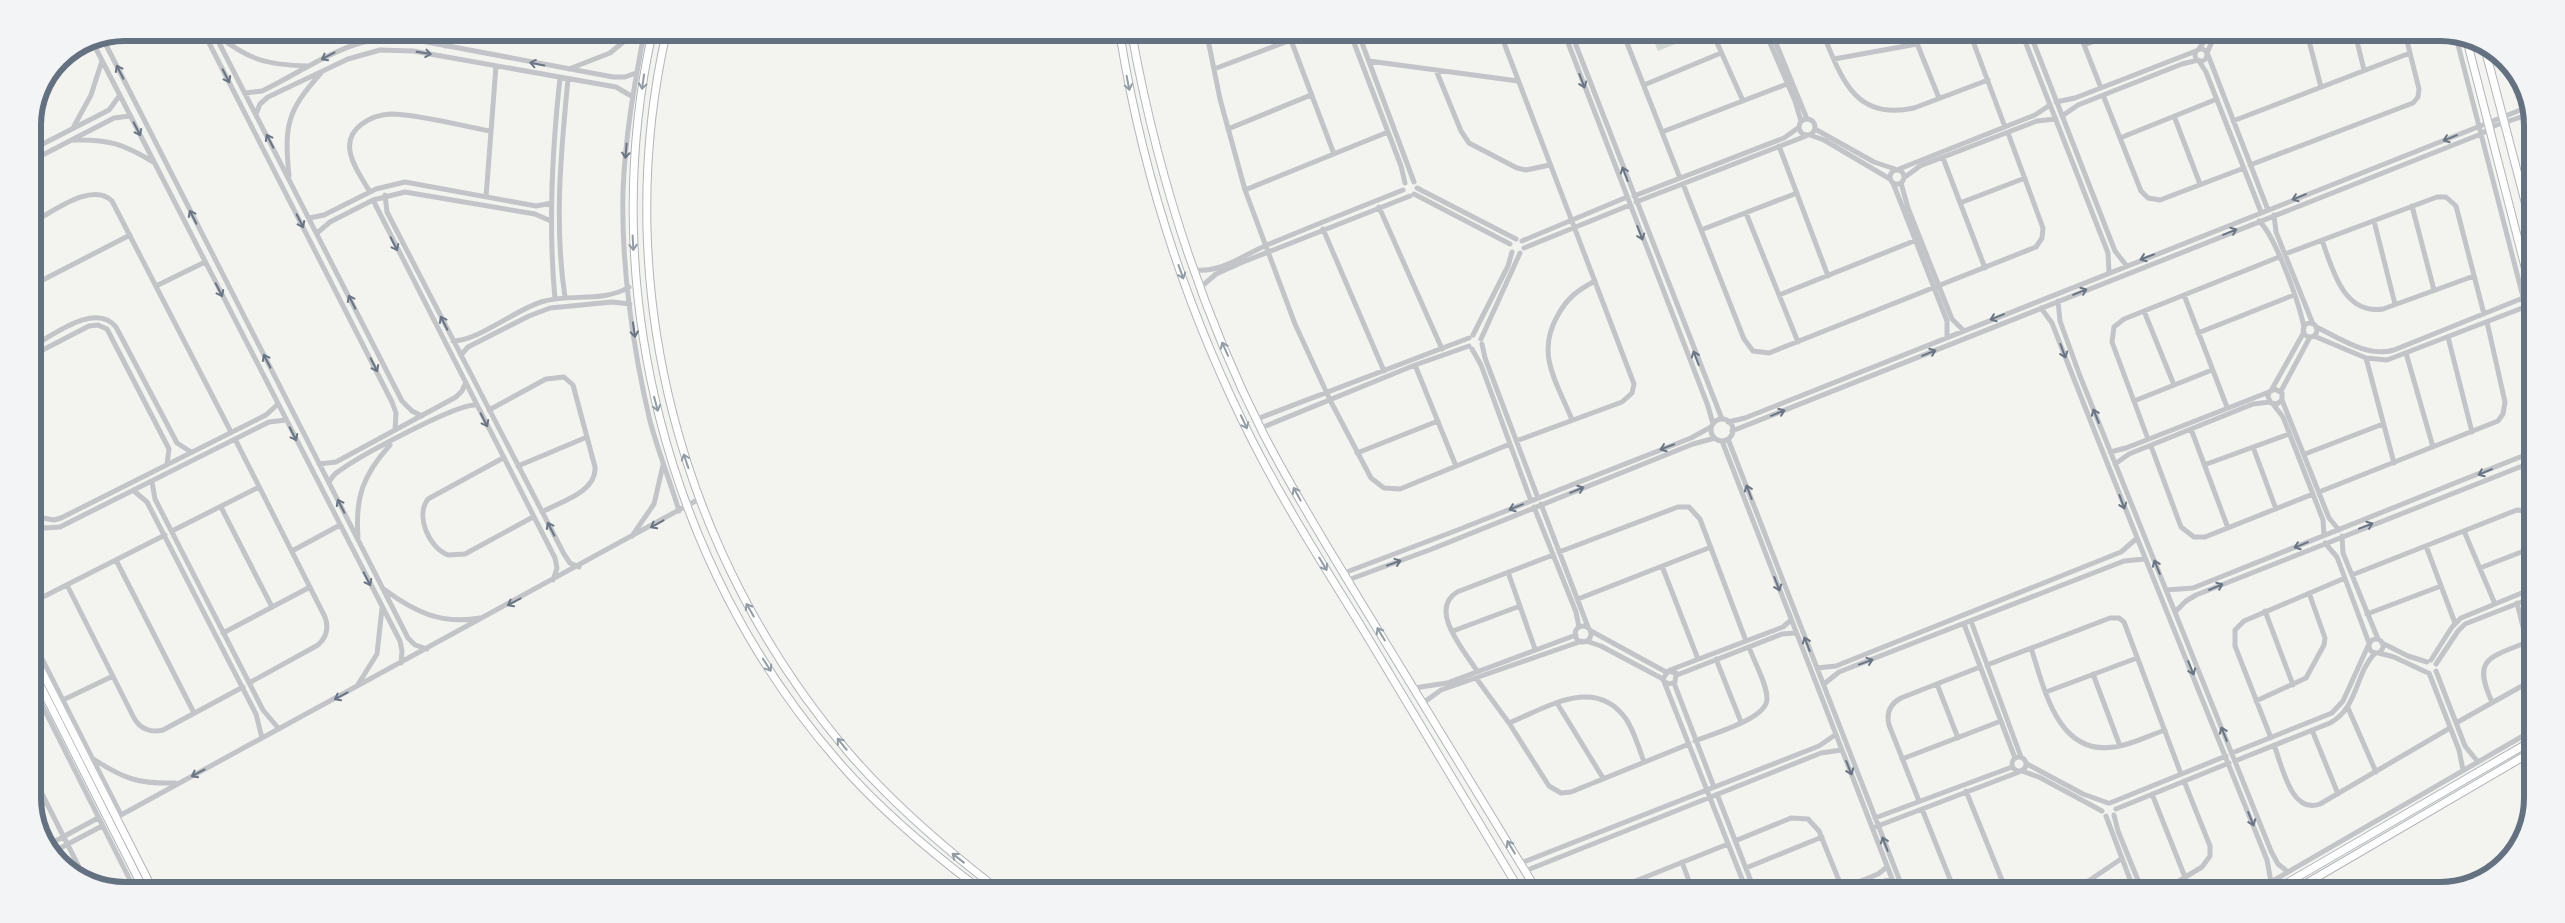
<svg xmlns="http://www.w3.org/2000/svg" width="2565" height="923" font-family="'Source Sans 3',sans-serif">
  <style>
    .green { fill: #d4dad1 }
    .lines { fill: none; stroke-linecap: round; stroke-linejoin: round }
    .secondary-casing { stroke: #b2b6ba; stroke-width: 9 }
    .street { stroke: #c2c4c8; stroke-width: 5 }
    .secondary { stroke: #fff; stroke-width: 7 }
    .oneway { stroke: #697584 }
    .oneway2 { stroke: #929ca6 }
    .rim { fill: none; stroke: #647180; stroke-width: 6 }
  </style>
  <rect width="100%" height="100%" fill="#f3f4f0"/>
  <path class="green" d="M1660,36H1675L1678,43L1658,51L1653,39Z"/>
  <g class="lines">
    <g class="secondary-casing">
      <path id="secondary" d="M652,34C596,286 667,565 837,760C878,808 927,849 977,887
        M666,34C609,287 681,556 849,753C893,804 943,847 996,888
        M1120,35C1143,176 1188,314 1253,442C1286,507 1326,569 1364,631C1416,717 1467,803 1519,889
        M1132,35C1157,172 1200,308 1263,433C1292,490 1326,544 1359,599C1418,695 1477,792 1536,889
        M2466,37L2531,290
        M2485,49L2532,228
        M33,654L151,886
        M33,671L142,886
        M2275,890L2528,743
        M2295,890L2528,754"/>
    </g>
    <path class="street" d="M204,33L392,402L396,413L395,430
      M214,33L402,401L412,411L422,416
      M644,34C634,86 625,138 623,191C621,264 633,350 650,421C658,451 670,481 679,511
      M217,35C249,60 267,65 308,66
      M1207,35L1220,99L1245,190L1295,324L1330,400L1371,478L1384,488L1400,489L1510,444
      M1289,35L1334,154
      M1351,35L1401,166L1405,183
      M1359,35L1414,182
      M1501,35L1634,384L1632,393L1622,402L1516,441
      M1565,35L1708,406L1713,424
      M1572,35L1722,419
      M1627,36V43L1680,178
      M1714,36L1743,101
      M1767,36L1795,101L1801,121
      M1773,36L1807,119
      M1824,36C1842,80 1856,121 1914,108L1988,80
      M1914,36L1939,98
      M1971,36L2005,127
      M2023,36L2108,253L2109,272
      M2031,36L2115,251L2126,265
      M102,37L408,638L415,645L427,649
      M2081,37L2101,88
      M2308,37L2321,87
      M2356,37L2364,70
      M2456,37L2531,328
      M91,39L400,641L402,651L401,663
      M436,44L438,33
      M2084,45L2106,37
      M445,46L447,33
      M2195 55a6 6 0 1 1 12 0a6 6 0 1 1-12 0Z
      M2199,49L2207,37
      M2207,53L2214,37
      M2208,55L2268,210
      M1834,59L1917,44
      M1369,61L1518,81
      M2199,61L2206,72L2261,212
      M569,69L610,53L633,34
      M1214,69L1291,40
      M1436,70L1461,131L1469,143L1517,168L1526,170L1550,165
      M1644,85L1721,53
      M245,93L262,91C314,66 354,30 416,40L613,77H625L636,73
      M2103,95L2141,191L2148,198L2160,200L2244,168
      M2056,102L2075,98L2196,51
      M256,114L260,104L268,97L348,59L380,50L413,51L616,87L633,97
      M2062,116L2078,105L2182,64L2198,60
      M2174,116L2200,184
      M1799 127a8 8 0 1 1 16 0a8 8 0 1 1-16 0Z
      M2233,121L2410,53
      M73,128L91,95L102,61
      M1228,129L1311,95
      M1815,129L1874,162L1895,169
      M1662,132L1787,84
      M1810,135L1824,140L1890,179
      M2120,138L2217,99
      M74,140C108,139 124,144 153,162
      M1779,146L1828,276
      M33,149L109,110L120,95
      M1943,158L1985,268
      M33,160L114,118L130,116
      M2250,165L2413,103L2418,97L2419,89L2406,37
      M1899,169L2035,115L2050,105
      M1890 177a7 7 0 1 1 14 0a7 7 0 1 1-14 0Z
      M289,176C284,125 287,111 321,73
      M1905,177L1920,166L2037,121L2056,119
      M2518,178L2532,173
      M1893,183L1947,321V337
      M1901,183L1908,208L1952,319L1963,330
      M1683,184L1744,339L1753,351L1769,353L2036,247L2042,238L2043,228L2008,133
      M1417,188L1516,239
      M1245,190L1388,132
      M370,192C363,180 352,165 350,151C346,128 371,115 391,114C417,114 462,126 490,131
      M1414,194L1510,244
      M385,195L387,212L564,554L570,563L579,567
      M1634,196L1784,138L1798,128
      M486,197L496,66
      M373,200L555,558L557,568L553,580
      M1636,202L1806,136
      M1960,203L2025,178
      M2412,206L2434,290
      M1379,207L1442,349
      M1746,213L1798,342
      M2274,215L2276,232L2313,324
      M309,218L324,215L376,189L405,182L536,206L552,203
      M2259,221C2275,235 2300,305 2304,328
      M2374,221L2395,304
      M33,222C53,212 92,181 112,201L231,432
      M1323,229L1384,371
      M1701,230L1797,193
      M317,233L330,222L373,200L405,192L535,214L551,221
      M2322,240C2332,268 2343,315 2383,309L2474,276
      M1522,241L1627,197
      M1524,248L1630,205
      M2285,254L2437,197H2446L2456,206L2484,314
      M1195,270C1222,273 1243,255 1267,245C1312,226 1358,208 1403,190
      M33,285L130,235
      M156,286L205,262
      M1201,287L1216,274L1243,262L1410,196
      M1779,295L1914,241
      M2184,295L2227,407
      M565,297C554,225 561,151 568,79
      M555,299C548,225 552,151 560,78
      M2058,301L2060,321L2080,376L2271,851L2278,864L2288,872
      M2041,308L2052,323C2122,503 2195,681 2267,860L2271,882
      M2144,311L2174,385
      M2303 330a7 7 0 1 1 14 0a7 7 0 1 1-14 0Z
      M2316,327C2340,338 2367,358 2394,350L2523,298
      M2198,333L2294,295
      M1473,335L1508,266L1512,252
      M2314,336L2366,358L2387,360L2525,307
      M2448,337L2472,432
      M1481,339L1520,253
      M453,341C478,341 515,310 541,302C569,293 604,303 629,287
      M1482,344L1485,358L1538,498
      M33,346C55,334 96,302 116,327L177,443L191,452
      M1472,349L1481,365L1531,501
      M2406,353L2433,447
      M33,355L89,326L98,325L107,329L169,449L167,464
      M461,355L468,347L529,316L550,308L612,302L630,304
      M2366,358L2394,463
      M1415,365L1456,466
      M2272,389L2304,332
      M2281,391L2310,337
      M2282,400L2277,404L2271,403L2268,397L2269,392L2275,389L2282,393V400L2329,518L2339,530
      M2134,401L2212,370
      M2273,404L2283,417L2323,520L2324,535
      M489,410L546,379L564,377L573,385L595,467C597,492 560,502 542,512
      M1257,419L1469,338
      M1711 430a11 11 0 1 1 22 0a11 11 0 1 1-22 0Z
      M1572,420C1557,382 1535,354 1558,315C1567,298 1578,290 1595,281
      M1728,422L1745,418L2528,107
      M1261,428L1415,365L1469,346
      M2191,429L2228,528
      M1732,431L2481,134L2494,126L2530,114
      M235,439L325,617C329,628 327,637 318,645L249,683
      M1728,439L1903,889
      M2148,439L2112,342L2114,327L2124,319L2279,257
      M1722,441L1896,889
      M2151,446L2181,527L2194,537H2205L2313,494
      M2253,447L2276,509
      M2110,452L2126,448L2269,392
      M1357,453L1438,421
      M2305,454L2383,424
      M503,458L428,499C415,516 429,548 448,555L465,554L533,517
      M319,464L336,462L456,397L462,391L465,384
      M2115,464L2129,454L2253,404L2270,402
      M2204,465L2289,434
      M518,466L587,437
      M152,482L155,499L263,710L279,729
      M329,483C331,478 334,474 339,471C358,457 457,403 476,405
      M134,491L147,502L256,714L262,738
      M2319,492L2498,421L2503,414L2505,402L2487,322
      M33,504L43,518L54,520L61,518L266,415L278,404
      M1541,504L1588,627
      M221,507L272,607
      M1534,507L1576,612L1579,627
      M33,521L45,528L60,527L269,422L286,420
      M172,531L259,487
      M2464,531L2495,604
      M632,536L654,504L663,465
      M2342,536L2343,553L2378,639
      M358,537C355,497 363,475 390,445
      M2325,543L2337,557L2369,643
      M2426,546L2455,623
      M292,551L340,525
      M1559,552L1678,507H1689L1700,519L1746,641
      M116,560L194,713
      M1662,566L1698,659
      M2480,568L2529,549
      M1508,572L1535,649
      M1344,573L1455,531L1691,438L1711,427
      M2352,575L2517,510L2530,512
      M1348,580L1432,549L1693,444L1715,438
      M67,585L134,718C140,729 151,733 163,730L243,687
      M385,590C415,612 442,625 480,618
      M2166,590L2193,588L2530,453
      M1578,599L1711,547
      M33,602L165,535
      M2517,603L2529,651
      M2265,611L2293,685
      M2175,612L2186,601L2196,595L2530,463
      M2367,614L2441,586
      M1971,621L2021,757
      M1964,624L2015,758
      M1575 634a8 8 0 1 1 16 0a8 8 0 1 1-16 0Z
      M1453,631L1520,606
      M1591,631L1666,672
      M223,633L310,587
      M2369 646a7 7 0 1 1 14 0a7 7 0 1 1-14 0Z
      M33,641L121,815L699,499
      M1586,641L1601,646L1663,679
      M2382,643L2408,656L2427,662
      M2031,648C2044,687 2057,756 2114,747C2131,745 2148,736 2165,730
      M2379,653L2394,657L2426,672
      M1716,659L1741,722
      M2431,660L2452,627L2461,618L2529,590
      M2436,664L2458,631L2465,624L2529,599
      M1987,665L2110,618H2119L2124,622L2181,774
      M1817,668L1836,666L2121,552L2136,539
      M1670,670L1783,627L1791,620
      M1477,671C1464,650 1428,610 1457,592L1553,555
      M2436,671L2465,746L2478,762
      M2429,673L2459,750L2463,770
      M2093,674L2120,746
      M1677,675L1782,634L1796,633
      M1476,678L1509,723L1549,786L1561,793L1571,792L1689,744
      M1665,682L1669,684L1675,682L1676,673L1668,671L1663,679L1746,889
      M1674,683L1714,787
      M1824,684L1839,672L2124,561L2145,559
      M1937,684L1958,738
      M357,686L377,654L382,608
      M33,687L133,886
      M1414,688L1447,683L1576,635
      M2046,692L2137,658
      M63,700L113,676
      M2256,701L2306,678L2324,645L2325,638L2309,593
      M2492,702C2472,658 2489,658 2527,642
      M1423,703L1441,690L1582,641
      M1557,703L1603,778
      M2348,708L2376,772
      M1509,723C1546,708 1595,675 1626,719C1634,731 1639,748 1644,762
      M2456,723L2529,682
      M2312,730L2338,794
      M2271,738L2235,646V630L2244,621L2345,578
      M1695,741C1712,734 1767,719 1767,699C1767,683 1754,662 1749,647
      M2274,745C2282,765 2291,815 2320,804L2450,728
      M2232,753L2332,713L2343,701L2368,646
      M2012 764a7 7 0 1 1 14 0a7 7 0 1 1-14 0Z
      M1902,759L2001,721
      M95,760C124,779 139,784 175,783
      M2235,761L2330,723C2358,708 2355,674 2375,653
      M2027,764L2083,794L2108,803
      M2022,771L2039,777L2102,811
      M33,776L84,877
      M1966,791L2006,890
      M1717,794L1754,889
      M2152,794L2185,877
      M1919,801L1889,725C1886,713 1890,704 1901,698L1980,667
      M2110,803L2226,756
      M35,809L46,803
      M1922,809L1954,889
      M2116,809L2229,763
      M2114,815L2118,831L2142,890
      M2106,816L2134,890
      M1875,818L2012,767
      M1875,827L2019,772
      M1735,841L1791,818L1808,819L1819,831L1842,888
      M48,845L98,818
      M51,853L102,826
      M1682,862L1692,889
      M1521,863L1819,746L1835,735
      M1746,868L1822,837
      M1525,871L1821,753L1841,750
      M1622,889L1628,884L1728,844
      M1841,889L1878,874L1887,867
      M1858,889L1892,879
      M2075,890L2121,859
      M2164,890L2202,867L2210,856V846L2184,781
      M2257,890L2528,733"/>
    <use href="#secondary" class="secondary"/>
  </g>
  <defs><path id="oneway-shaft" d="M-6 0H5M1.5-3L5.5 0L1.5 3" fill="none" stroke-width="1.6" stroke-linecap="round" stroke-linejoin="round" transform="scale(1.25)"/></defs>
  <g class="oneway">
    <use href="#oneway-shaft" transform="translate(424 53) rotate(10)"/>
    <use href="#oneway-shaft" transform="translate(328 56) rotate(152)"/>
    <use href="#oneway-shaft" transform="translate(537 64) rotate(-169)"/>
    <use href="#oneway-shaft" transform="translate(120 72) rotate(-117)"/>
    <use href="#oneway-shaft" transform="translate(226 76) rotate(63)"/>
    <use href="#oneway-shaft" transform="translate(1582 81) rotate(69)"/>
    <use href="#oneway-shaft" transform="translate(137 129) rotate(63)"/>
    <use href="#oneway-shaft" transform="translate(2450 138) rotate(158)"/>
    <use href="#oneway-shaft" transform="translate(270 141) rotate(-117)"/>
    <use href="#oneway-shaft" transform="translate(626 151) rotate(95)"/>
    <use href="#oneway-shaft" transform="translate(1625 174) rotate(-111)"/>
    <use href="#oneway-shaft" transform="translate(2299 197) rotate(158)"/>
    <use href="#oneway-shaft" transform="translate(193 217) rotate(-117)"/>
    <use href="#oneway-shaft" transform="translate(300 221) rotate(63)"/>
    <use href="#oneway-shaft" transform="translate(2230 232) rotate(-22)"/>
    <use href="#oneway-shaft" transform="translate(1640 233) rotate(69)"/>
    <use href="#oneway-shaft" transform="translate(394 244) rotate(63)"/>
    <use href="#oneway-shaft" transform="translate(2147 257) rotate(159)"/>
    <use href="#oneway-shaft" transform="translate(219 290) rotate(63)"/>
    <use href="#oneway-shaft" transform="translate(2080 292) rotate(-22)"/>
    <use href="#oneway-shaft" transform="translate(352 302) rotate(-117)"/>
    <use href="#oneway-shaft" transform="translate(1997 317) rotate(158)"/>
    <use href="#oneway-shaft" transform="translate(444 323) rotate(-117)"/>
    <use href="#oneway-shaft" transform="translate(634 330) rotate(82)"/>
    <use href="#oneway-shaft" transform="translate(2063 351) rotate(69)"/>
    <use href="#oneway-shaft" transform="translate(1929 353) rotate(-22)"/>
    <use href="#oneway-shaft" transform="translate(1696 358) rotate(-111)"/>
    <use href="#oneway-shaft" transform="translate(267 361) rotate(-117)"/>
    <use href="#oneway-shaft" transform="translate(374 365) rotate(63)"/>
    <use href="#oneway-shaft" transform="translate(1778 413) rotate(-22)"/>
    <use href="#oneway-shaft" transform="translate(2096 416) rotate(-112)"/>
    <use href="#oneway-shaft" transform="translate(484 420) rotate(63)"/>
    <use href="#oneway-shaft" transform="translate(293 434) rotate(63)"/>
    <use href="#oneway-shaft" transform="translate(1667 447) rotate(159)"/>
    <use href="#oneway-shaft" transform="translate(2485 472) rotate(157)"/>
    <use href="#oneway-shaft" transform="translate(1577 490) rotate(-22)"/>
    <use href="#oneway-shaft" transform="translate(1749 492) rotate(-111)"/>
    <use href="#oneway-shaft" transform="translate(2122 502) rotate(69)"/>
    <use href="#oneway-shaft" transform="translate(341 506) rotate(-117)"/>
    <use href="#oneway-shaft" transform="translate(1516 507) rotate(158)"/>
    <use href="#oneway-shaft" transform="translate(657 524) rotate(151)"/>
    <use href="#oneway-shaft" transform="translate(2366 526) rotate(-21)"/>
    <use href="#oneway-shaft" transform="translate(551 529) rotate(-117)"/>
    <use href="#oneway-shaft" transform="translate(2301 545) rotate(158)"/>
    <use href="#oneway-shaft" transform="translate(1394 563) rotate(-20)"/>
    <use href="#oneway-shaft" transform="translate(2157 567) rotate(-112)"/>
    <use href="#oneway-shaft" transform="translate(367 579) rotate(63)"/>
    <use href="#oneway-shaft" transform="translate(1777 584) rotate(69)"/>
    <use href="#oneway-shaft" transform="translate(2216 587) rotate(-23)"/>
    <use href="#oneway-shaft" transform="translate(514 602) rotate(152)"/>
    <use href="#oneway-shaft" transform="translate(1807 644) rotate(-111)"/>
    <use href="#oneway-shaft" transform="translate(1866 662) rotate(-20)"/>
    <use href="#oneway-shaft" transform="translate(2191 668) rotate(68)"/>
    <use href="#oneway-shaft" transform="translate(341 696) rotate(152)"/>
    <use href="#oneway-shaft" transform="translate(2224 734) rotate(-112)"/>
    <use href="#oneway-shaft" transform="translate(1849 768) rotate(68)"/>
    <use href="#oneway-shaft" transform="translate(198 773) rotate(152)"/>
    <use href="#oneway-shaft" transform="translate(2251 819) rotate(68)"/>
    <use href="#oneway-shaft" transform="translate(1885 844) rotate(-111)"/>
  </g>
  <g class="oneway2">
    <use href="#oneway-shaft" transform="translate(643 82) rotate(98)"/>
    <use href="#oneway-shaft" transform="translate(1128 83) rotate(79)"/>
    <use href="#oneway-shaft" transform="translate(633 243) rotate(87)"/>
    <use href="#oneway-shaft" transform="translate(1181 272) rotate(70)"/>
    <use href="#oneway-shaft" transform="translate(1225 349) rotate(-114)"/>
    <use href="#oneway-shaft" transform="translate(656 404) rotate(75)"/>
    <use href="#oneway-shaft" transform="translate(1244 422) rotate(65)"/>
    <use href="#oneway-shaft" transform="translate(686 461) rotate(-109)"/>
    <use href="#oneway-shaft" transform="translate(1297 494) rotate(-119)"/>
    <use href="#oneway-shaft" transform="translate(1323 564) rotate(59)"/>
    <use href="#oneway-shaft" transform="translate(750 610) rotate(-120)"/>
    <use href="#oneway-shaft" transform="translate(1381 634) rotate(-121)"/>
    <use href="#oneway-shaft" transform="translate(767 665) rotate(57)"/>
    <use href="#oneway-shaft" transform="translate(842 744) rotate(-129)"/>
    <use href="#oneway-shaft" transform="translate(1511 847) rotate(-121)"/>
    <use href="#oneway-shaft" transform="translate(958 858) rotate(-142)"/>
  </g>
  <path d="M0 0H2565V923H0ZM125 41H2440A84 84 0 0 1 2524 125V798A84 84 0 0 1 2440 882H125A84 84 0 0 1 41 798V125A84 84 0 0 1 125 41Z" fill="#f3f4f5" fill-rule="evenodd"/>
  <path class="rim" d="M125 41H2440A84 84 0 0 1 2524 125V798A84 84 0 0 1 2440 882H125A84 84 0 0 1 41 798V125A84 84 0 0 1 125 41Z"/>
</svg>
